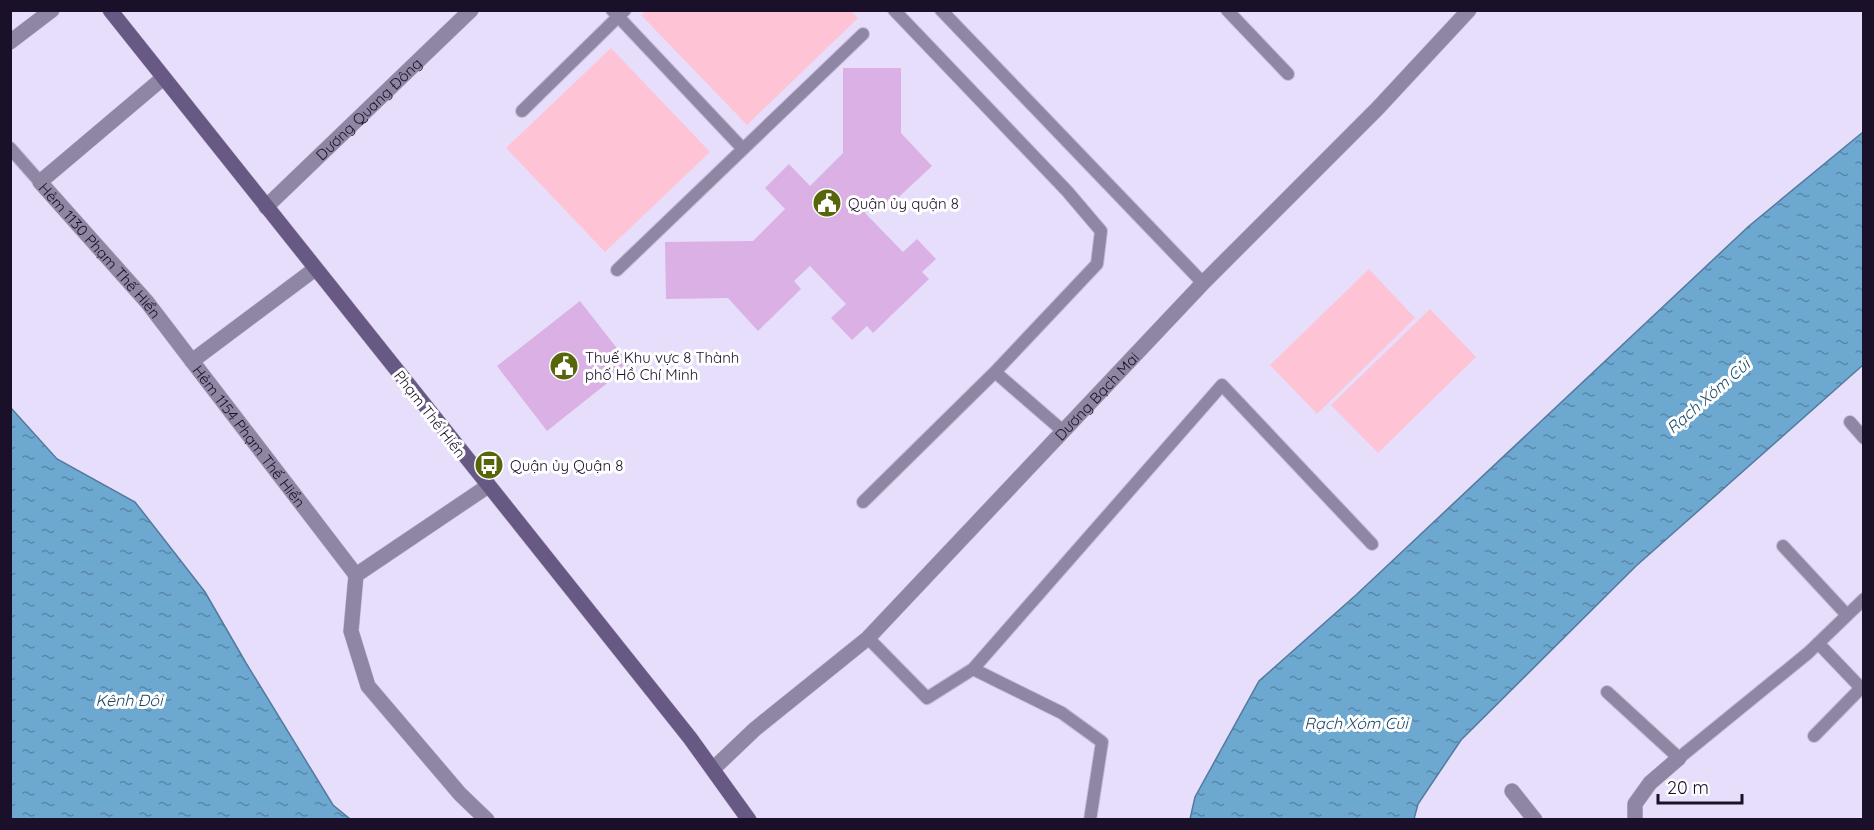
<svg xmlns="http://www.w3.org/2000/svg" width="1874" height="830" font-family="Quicksand,sans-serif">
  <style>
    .grass { fill: #fec4d5 }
    .water { fill: url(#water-ripples); stroke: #537a9e; stroke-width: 1.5 }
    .building { fill: #dab0e5 }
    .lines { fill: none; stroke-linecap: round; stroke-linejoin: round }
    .service-casing { stroke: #c2b9d5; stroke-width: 14 }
    .minor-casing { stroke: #c2b9d5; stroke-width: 16 }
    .tertiary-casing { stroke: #c2b9d5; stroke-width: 16 }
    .secondary-casing { stroke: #c2b9d5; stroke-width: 16 }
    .service { stroke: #8f86a3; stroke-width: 12 }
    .minor { stroke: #8f86a3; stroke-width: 15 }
    .tertiary { stroke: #8f86a3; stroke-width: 15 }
    .secondary { stroke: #675983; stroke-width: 15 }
    .labels { text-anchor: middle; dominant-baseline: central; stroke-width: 6; stroke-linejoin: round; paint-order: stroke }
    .street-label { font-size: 15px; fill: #1a1029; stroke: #fff }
    .poi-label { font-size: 15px; fill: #1a1029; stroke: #fff; text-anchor: start }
    .water-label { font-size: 16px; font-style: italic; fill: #184763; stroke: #fff }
  </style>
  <defs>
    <pattern id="water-ripples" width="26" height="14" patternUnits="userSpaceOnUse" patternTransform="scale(1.5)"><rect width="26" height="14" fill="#6ca8d0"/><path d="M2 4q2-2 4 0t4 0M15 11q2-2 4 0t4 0" fill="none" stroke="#5887a9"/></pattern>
  </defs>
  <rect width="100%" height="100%" fill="#e7defb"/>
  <path class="grass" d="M646,11L850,10L858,18L747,125L641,15Z
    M611,48L710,152L605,252L506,148Z
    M1369,269L1415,318L1317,414L1270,365Z
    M1430,309L1476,357L1378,453L1331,405Z"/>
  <path class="water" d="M1863,132V365L1636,566L1461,740L1418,804L1414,819H1190L1195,797L1259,681L1356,595L1749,226Z
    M11,408L57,459L135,502L205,592L246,663L333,805L350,819H11Z"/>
  <path class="building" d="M843,68H901V133L932,166L887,208L880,199L865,213L903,252L917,239L936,259L922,272L929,279L873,333L867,326L852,340L831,318L846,304L810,266L794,281L801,289L758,331L728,298L666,299L665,242L753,241L785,209L765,188L789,164L810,186L843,153Z
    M580,301L630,365L547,431L497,366Z"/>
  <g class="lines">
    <g class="service-casing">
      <path id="service" d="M612,10L743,149
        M941,10L1203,283
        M1227,10L1288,74
        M522,111L625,10
        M10,148L40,182
        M617,270L863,34
        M995,372L1063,431
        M1850,422L1864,438
        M863,502L995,372L1097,264L1101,231L1067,191L894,10
        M1783,546L1847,615
        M868,638L927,698L973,669L1222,385L1372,544
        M973,669L1062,713L1102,742L1090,820
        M1607,692L1679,758L1808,653L1864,599
        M1814,736L1861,688L1818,643"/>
    </g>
    <g class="minor-casing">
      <g id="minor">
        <path d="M10,42L52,10"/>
        <path id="s1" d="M163,78L40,182L147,302L192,361"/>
        <path id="s2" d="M315,269L192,361L356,575"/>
        <path id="s3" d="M713,769L755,729L868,638L1203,283L1377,109L1469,10"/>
        <path d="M1512,791L1535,820"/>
        <path d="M487,820L460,794L368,686L351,631L356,575L488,486"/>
        <path d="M1635,820V804L1650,783L1679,758"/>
      </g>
    </g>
    <g class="tertiary-casing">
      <g id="tertiary">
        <path id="s4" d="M266,207L471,10"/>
      </g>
    </g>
    <g class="secondary-casing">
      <path id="secondary" d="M110,10L690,738L749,820"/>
    </g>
    <use href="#service" class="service"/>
    <use href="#minor" class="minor"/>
    <use href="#tertiary" class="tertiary"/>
    <use href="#secondary" class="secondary"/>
  </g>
  <defs>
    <g id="civic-disc" transform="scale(1.5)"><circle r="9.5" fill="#57650b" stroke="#fff"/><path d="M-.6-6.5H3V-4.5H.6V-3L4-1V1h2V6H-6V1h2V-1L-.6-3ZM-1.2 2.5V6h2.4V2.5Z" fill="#fff"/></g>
    <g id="bus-disc" transform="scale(1.5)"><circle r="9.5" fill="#57650b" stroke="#fff"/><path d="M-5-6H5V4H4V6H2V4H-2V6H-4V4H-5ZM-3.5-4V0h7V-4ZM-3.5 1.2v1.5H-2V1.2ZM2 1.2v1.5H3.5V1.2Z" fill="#fff"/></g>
  </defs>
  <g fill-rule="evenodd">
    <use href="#civic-disc" x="827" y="203"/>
    <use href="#civic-disc" x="564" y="366"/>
    <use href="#bus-disc" x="489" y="465"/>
  </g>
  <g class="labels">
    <g class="street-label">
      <text stroke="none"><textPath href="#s4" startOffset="142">Dương Quang Đông</textPath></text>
      <text stroke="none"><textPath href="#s1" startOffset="252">Hẻm 1130 Phạm Thế Hiển</textPath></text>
      <text stroke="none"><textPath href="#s3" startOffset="536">Dương Bạch Mai</textPath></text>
      <text transform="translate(430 414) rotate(52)">Phạm Thế Hiển</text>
      <text stroke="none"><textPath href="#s2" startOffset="248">Hẻm 1154 Phạm Thế Hiển</textPath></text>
    </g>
    <g class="poi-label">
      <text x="848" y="203">Quận ủy quận 8</text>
      <text x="585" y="357">Thuế Khu vực 8 Thành<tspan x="585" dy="17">phố Hồ Chí Minh</tspan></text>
      <text x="510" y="465">Quận ủy Quận 8</text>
    </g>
    <g class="water-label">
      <text transform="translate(1708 396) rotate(-41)">Rạch Xóm Củi</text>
      <text x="129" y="700">Kênh Đôi</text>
      <text x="1356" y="723">Rạch Xóm Củi</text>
    </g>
  </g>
  <rect width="1874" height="830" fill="none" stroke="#1a1029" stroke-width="24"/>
  <path d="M1658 794v9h84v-9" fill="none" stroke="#1a1029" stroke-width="3"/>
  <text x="1667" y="794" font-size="18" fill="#1a1029" stroke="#ffffff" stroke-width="4.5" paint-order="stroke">20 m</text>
</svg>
